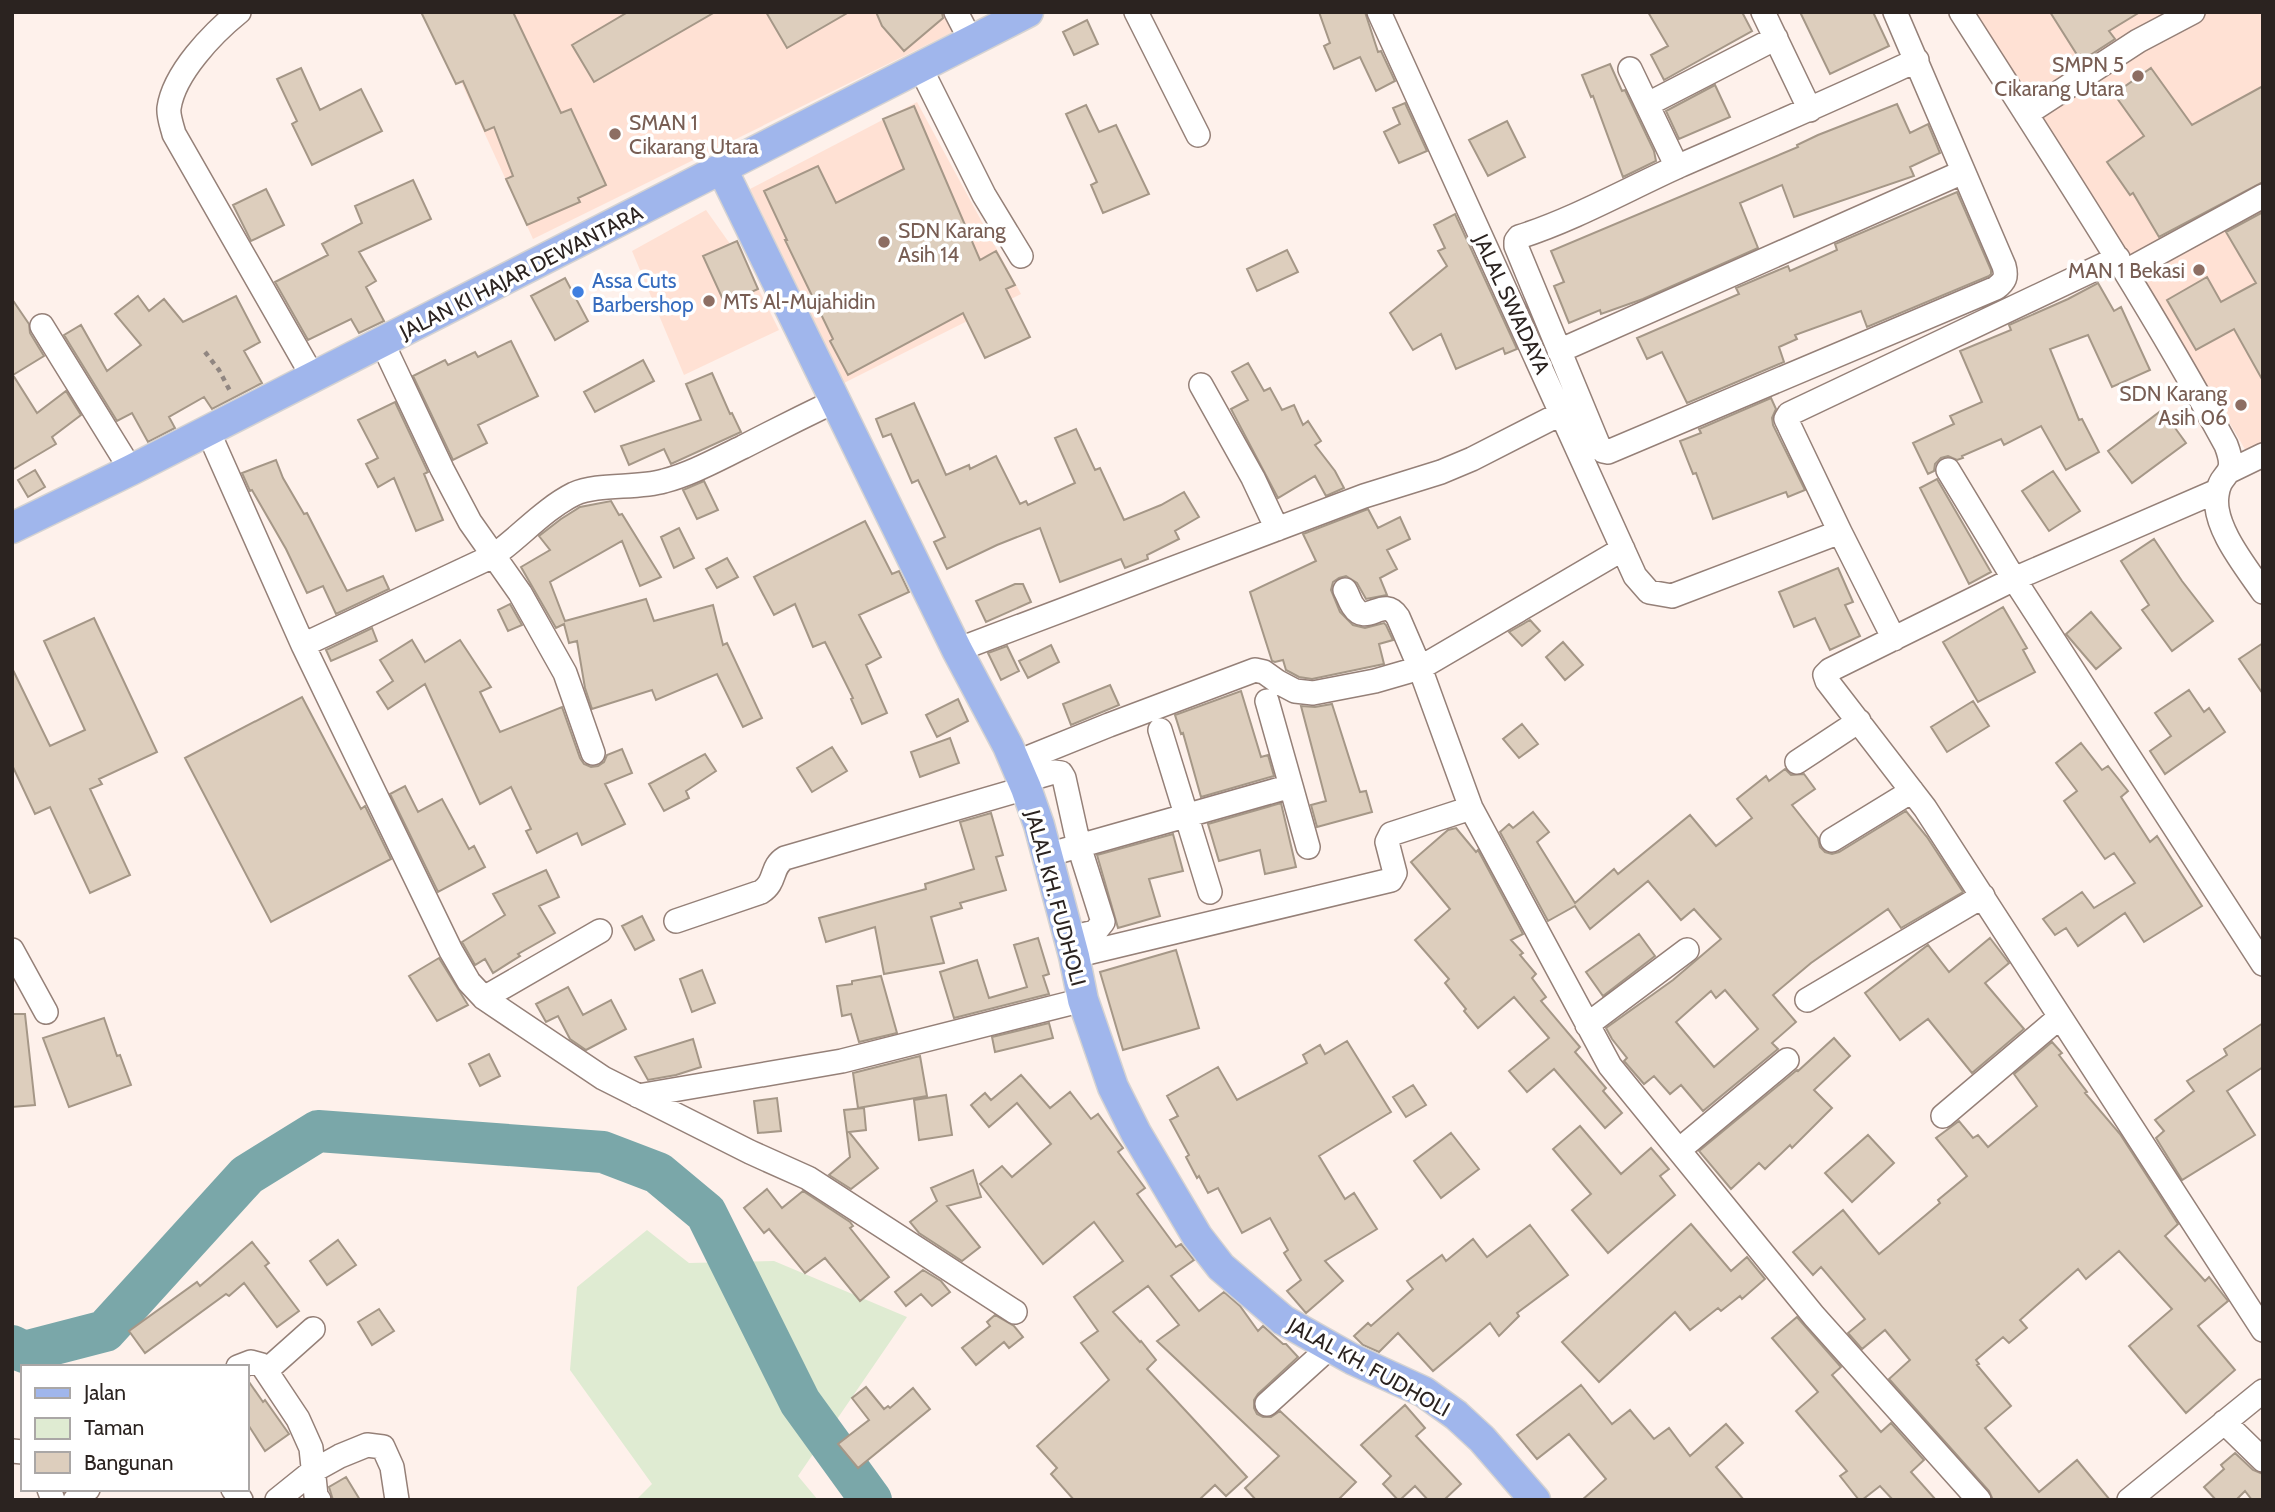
<svg xmlns="http://www.w3.org/2000/svg" width="2275" height="1512" font-family="Cabin,sans-serif">
  <style>
    .built { fill: #ffe1d4 }
    .green { fill: #dfebd2 }
    .lines { fill: none; stroke-linecap: round; stroke-linejoin: round }
    .river { stroke: #7aa7a9; stroke-width: 42 }
    .building { fill: #ddcebd; stroke: #a59787; stroke-width: 2; fill-rule: evenodd }
    .minor-casing { stroke: #958078; stroke-width: 26 }
    .major-casing { stroke: #d5d3d2; stroke-width: 33 }
    .path { stroke: #908681; stroke-width: 4.5; stroke-dasharray: 5 5; stroke-linecap: butt }
    .minor { stroke: #fff; stroke-width: 23 }
    .major { stroke: #a0b6ec; stroke-width: 30 }
    .education-dot { fill: #8d6e63; stroke: #fff; stroke-width: 2.5 }
    .shop-dot { fill: #3f7fe0; stroke: #fff; stroke-width: 2.5 }
    .labels { text-anchor: middle; dominant-baseline: central; stroke-width: 7; stroke-linejoin: round; paint-order: stroke }
    .education-label { font-size: 21px; fill: #785e54; stroke: #fff; text-anchor: end }
    .street-label { font-size: 21px; fill: #2b2320; stroke: #fff }
    .shop-label { font-size: 21px; fill: #366cbe; stroke: #fff; text-anchor: start }
  </style>
  <rect width="100%" height="100%" fill="#fef1eb"/>
  <path class="built" d="M429,12H950L959,29L533,239Z
    M1973,12H2263V449L2249,456L2193,361Z
    M917,102L1021,294L844,383L750,189Z
    M706,210L750,272L779,330L684,375L632,251Z"/>
  <path class="green" d="M647,1230L689,1263L774,1261L907,1317L798,1476L818,1500H636L652,1484L570,1370L577,1287Z"/>
  <g class="lines">
    <path class="river" d="M12,1346L24,1352L105,1331L247,1175L318,1131L603,1152L658,1173L706,1213L800,1402L871,1500"/>
  </g>
  <path class="building" d="M421,12H513L561,113L571,109L606,185L578,198L580,202L527,225L506,179L513,176L494,127L485,131L463,81L456,84Z
    M628,12H715L594,82L572,45Z
    M766,12H849L787,48Z
    M876,12H942L943,18L904,51L882,26Z
    M1319,12H1365L1378,52L1381,51L1395,81L1376,91L1360,57L1334,69L1324,46L1330,43Z
    M1648,12H1742L1752,31L1664,80L1651,55L1668,46Z
    M1800,12H1873L1889,46L1830,74Z
    M2050,12H2140L2109,31L2115,39L2081,61Z
    M1087,20L1098,44L1074,55L1063,32Z
    M1610,64L1622,91L1625,90L1654,151L1656,161L1623,177L1593,96L1591,97L1582,75Z
    M301,68L320,110L361,89L382,131L312,165L292,124L297,121L277,79Z
    M2151,68L2192,125L2263,86V182L2159,237L2133,193L2130,195L2107,162L2144,136L2114,94Z
    M1715,85L1730,117L1679,139L1666,111Z
    M1405,103L1427,151L1399,163L1384,132L1400,124L1393,108Z
    M1897,104L1910,133L1928,124L1940,153L1910,167L1914,176L1794,217L1782,185L1740,203L1758,248L1643,299L1601,314L1600,310L1569,323L1554,286L1564,282L1551,251L1798,147L1797,145L1818,135Z
    M1086,105L1099,132L1116,125L1149,194L1103,213L1091,185L1097,182L1066,114Z
    M914,106L980,260L996,251L1015,285L1006,289L1030,337L985,358L963,313L848,375L830,341L833,339L785,240H787L764,191L818,166L836,203L904,169L883,119Z
    M1507,121L1525,157L1488,176L1469,140Z
    M413,180L431,219L359,252L376,281L366,287L384,321L359,333L351,319L308,340L275,282L328,255L322,244L362,223L355,206Z
    M266,189L284,225L251,241L233,205Z
    M1957,192L1991,270V274L1989,276L1867,327L1861,311L1795,335L1797,339L1779,347L1784,362L1687,403L1662,352L1647,359L1637,338L1739,294L1736,288L1788,266L1790,271L1837,250L1835,244Z
    M2263,212V381L2234,329L2196,350L2167,300L2207,277L2221,302L2256,283L2226,232Z
    M1455,214L1517,349L1505,354L1503,348L1456,369L1441,334L1413,350L1390,313L1447,266L1438,251L1445,248L1434,225Z
    M737,241L758,289L725,304L703,256Z
    M1287,250L1298,272L1257,291L1247,269Z
    M565,278L588,321L555,340L531,296Z
    M2098,283L2114,311L2121,307L2150,370L2112,387L2088,335L2050,349L2079,420L2082,419L2099,452L2066,470L2041,426L2004,445L2001,439L1962,456L1963,458L1957,460L1948,456L1941,458L1935,464L1934,471L1928,474L1913,443L1954,424L1950,416L1982,402L1960,351L2011,330L2009,325L2068,299Z
    M138,296L149,311L164,299L183,322L236,296L260,342L244,351L262,383L212,409L204,397L169,417L175,428L148,442L132,413L117,421L64,335L81,325L107,371L141,345L115,314Z
    M12,299L29,324L30,333L44,356L13,375L37,413L66,391L81,415L52,437L56,444L12,470Z
    M511,341L538,396L478,425L487,443L453,460L413,376L445,360L448,365L475,352L478,357Z
    M643,360L654,381L595,412L584,392Z
    M1248,363L1264,391L1270,388L1282,410L1294,405L1303,425L1308,421L1321,441L1315,445L1335,471L1344,488L1326,496L1315,476L1278,498L1231,409L1248,400L1232,372Z
    M712,373L730,414L732,413L741,432L671,464L664,449L629,465L621,446L701,420L686,384Z
    M1771,398L1776,409L1772,418L1773,425L1805,490L1788,497L1786,492L1713,519L1696,473L1693,474L1680,441L1701,433L1699,429Z
    M395,402L428,472L424,474L443,520L416,531L394,478L378,487L366,464L378,458L358,420Z
    M914,403L946,475L969,465L970,469L996,456L1020,504L1026,501L1028,505L1075,483L1055,438L1076,429L1095,470L1100,468L1124,520L1161,505L1184,492L1199,517L1175,531L1179,539L1147,555L1148,559L1125,568L1121,559L1060,582L1040,528L997,545L947,569L934,542L945,537L918,480L912,483L891,434L883,437L876,419Z
    M2162,410L2186,443L2132,483L2108,451Z
    M276,460L283,478L304,514L307,513L347,591L383,576L389,589L336,614L323,586L307,593L286,549L252,490L250,491L242,473Z
    M35,470L45,487L28,497L18,480Z
    M2053,471L2080,511L2049,531L2022,491Z
    M1937,479L1991,572L1969,584L1920,488Z
    M704,481L718,510L697,519L683,490Z
    M611,501L619,515L622,514L661,577L640,586L622,541L550,582L565,621L646,599L654,621L713,605L723,645L727,643L762,718L743,727L717,674L656,700L652,690L592,709L585,688L577,641L569,643L564,624L556,628L521,567L550,550L539,536L561,519L580,507Z
    M1368,509L1378,528L1400,517L1410,539L1387,550L1397,569L1380,578L1387,595L1366,599L1357,583L1346,576L1339,578L1333,582L1331,590L1340,612L1353,625L1365,628L1384,623L1386,625L1393,640L1379,644L1384,664L1312,679L1299,677L1286,670L1283,660L1275,662L1272,661L1250,592L1316,561L1303,534Z
    M865,521L892,574L899,571L909,592L859,615L881,657L866,665L887,713L862,724L851,699L853,698L825,642L813,647L795,604L774,615L754,577Z
    M679,528L694,558L674,568L661,537Z
    M2154,539L2182,581L2213,621L2172,651L2142,610L2149,605L2121,561Z
    M727,558L738,577L717,588L706,569Z
    M1838,568L1853,602L1845,605L1860,636L1830,650L1815,618L1794,627L1779,592Z
    M1015,584H1023L1031,602L986,622L976,601Z
    M510,604L522,625L508,631L498,610Z
    M2003,607L2027,648L2023,650L2035,672L1978,702L1943,642Z
    M2091,612L2121,648L2096,669L2066,634Z
    M94,618L157,752L99,779L102,784L90,789L130,875L90,893L50,807L35,814L12,765V668L50,746L85,730L44,641Z
    M1530,620L1540,631L1522,646L1509,632Z
    M372,628L377,641L331,661L326,650Z
    M412,640L425,662L460,640L491,687L480,692L500,732L562,707L580,758L584,764L591,767L598,766L604,762L607,755L622,749L632,773L605,784L625,824L582,845L577,833L537,853L526,831L531,829L511,787L480,804L425,684L388,709L377,692L393,681L380,660Z
    M1563,642L1583,665L1565,680L1546,657Z
    M2263,643V694L2239,659Z
    M1051,645L1059,662L1028,678L1019,661Z
    M1007,646L1019,671L1001,680L988,653Z
    M1110,685L1119,705L1071,725L1063,704Z
    M2189,690L2204,712L2209,708L2225,732L2165,774L2150,751L2171,736L2155,713Z
    M1241,691L1261,757L1268,755L1274,776L1201,797L1183,733L1181,734L1175,715Z
    M302,697L361,809L365,806L391,859L271,922L185,758Z
    M958,699L968,721L937,737L926,715Z
    M1973,701L1989,726L1947,752L1931,727Z
    M1332,704L1360,792L1366,791L1372,812L1317,827L1311,805L1326,801L1301,706L1315,707Z
    M1522,724L1538,744L1519,758L1503,739Z
    M950,738L959,763L920,777L911,752Z
    M2081,743L2102,770L2108,766L2128,791L2121,797L2150,842L2157,836L2202,906L2144,942L2125,913L2078,946L2066,928L2055,935L2043,919L2082,892L2094,908L2135,883L2114,853L2105,859L2064,801L2077,791L2056,763Z
    M832,747L847,771L812,792L797,768Z
    M705,754L716,771L686,791L689,798L664,811L649,784Z
    M1785,769L1791,775L1804,774L1815,789L1792,805L1818,838L1820,847L1825,852L1832,854L1839,852L1906,811L1927,837L1963,892L1901,928L1888,909L1811,963L1773,995L1796,1022L1772,1043L1778,1049L1703,1111L1681,1085L1670,1094L1654,1076L1644,1084L1624,1061L1627,1058L1612,1039L1606,1028L1673,980L1721,939L1694,909L1681,920L1648,881L1590,929L1575,906L1548,921L1500,832L1509,824L1513,828L1533,812L1549,832L1537,842L1575,903L1614,869L1618,874L1690,815L1716,846L1752,818L1737,799L1766,776L1769,781ZM1725,990L1758,1029L1714,1067L1676,1022L1711,991L1716,998Z
    M405,786L418,812L442,799L469,849L474,846L485,867L438,892L390,794Z
    M1281,803L1296,867L1265,874L1260,850L1219,861L1208,824Z
    M991,813L1003,855L996,857L1006,890L960,903L962,908L931,917L944,963L884,974L875,927L826,942L819,918L926,889L925,884L974,869L960,822Z
    M1456,828L1476,852L1478,850L1523,934L1511,940L1523,953L1520,955L1536,974L1532,978L1546,997L1541,1001L1580,1047L1575,1052L1606,1088L1603,1091L1622,1113L1605,1128L1554,1069L1527,1092L1509,1071L1549,1038L1514,997L1478,1028L1464,1011L1466,1009L1445,983L1449,979L1415,940L1450,909L1411,862L1448,830Z
    M1173,834L1183,871L1149,879L1160,916L1118,928L1097,855Z
    M546,870L559,897L539,906L555,933L518,954L520,956L493,973L485,959L475,965L462,942L505,915L493,894Z
    M642,916L654,940L635,950L622,926Z
    M1639,934L1655,956L1603,996L1586,972Z
    M1038,938L1049,974L1043,976L1049,994L954,1018L940,972L977,960L989,998L1027,987L1014,945Z
    M1990,938L2009,963L1985,983L2024,1029L1972,1073L1928,1019L1900,1040L1865,993L1928,945L1949,972Z
    M1176,950L1199,1028L1123,1050L1100,972Z
    M439,958L468,1005L437,1021L409,976Z
    M702,970L715,1003L692,1012L680,979Z
    M881,976L897,1033L859,1042L851,1014L842,1016L837,986L852,984V981Z
    M568,987L583,1015L611,1000L626,1029L586,1050L570,1039L558,1016L546,1022L536,1004Z
    M12,1014H25L35,1105L12,1107Z
    M104,1018L117,1056L120,1055L131,1085L69,1107L43,1038Z
    M1049,1023L1053,1038L995,1052L992,1037Z
    M2263,1023V1067L2227,1091L2255,1135L2182,1180L2156,1138L2164,1131L2155,1120L2194,1091L2187,1081L2227,1055L2224,1049Z
    M1834,1038L1850,1056L1814,1090L1832,1108L1792,1148L1790,1145L1765,1169L1759,1163L1731,1189L1699,1151L1797,1070L1798,1071Z
    M693,1039L701,1067L676,1075L648,1080L635,1057Z
    M1347,1041L1391,1112L1319,1156L1345,1199L1354,1193L1377,1229L1325,1261L1343,1281L1306,1313L1287,1291L1301,1280L1284,1253L1288,1250L1270,1218L1242,1233L1218,1188L1208,1193L1199,1176L1197,1178L1186,1157L1189,1155L1170,1120L1178,1116L1167,1096L1218,1067L1237,1100L1307,1063L1303,1055L1320,1045L1325,1054Z
    M2052,1042L2062,1053L2059,1055L2087,1092L2085,1093L2120,1134L2178,1224L2165,1236L2205,1281L2209,1277L2228,1301L2198,1326L2235,1370L2186,1413L2129,1346L2172,1309L2119,1251L2086,1279L2078,1269L2020,1320L2027,1328L2009,1343L2003,1337L1976,1360L1979,1364L1977,1365L2011,1406L1985,1428L2039,1492L2077,1460L2110,1500H1993L1989,1491L1889,1379L1910,1360L1885,1330L1862,1349L1848,1333L1865,1319L1821,1267L1813,1275L1793,1252L1843,1210L1879,1254L1889,1246L1940,1203L1938,1200L1967,1176L1936,1138L1959,1121L1973,1138L1978,1135L1988,1147L2037,1106L2014,1074Z
    M489,1054L500,1076L480,1086L469,1064Z
    M920,1056L927,1096L858,1108L853,1073Z
    M1021,1075L1050,1108L1070,1092L1091,1119L1098,1114L1123,1148L1118,1152L1145,1188L1137,1194L1176,1247L1181,1244L1194,1260L1171,1276L1199,1311L1224,1292L1240,1306L1258,1331L1263,1326L1283,1344H1286L1298,1357L1258,1394L1254,1400V1408L1257,1414L1263,1417H1271L1280,1411L1356,1482L1338,1500H1256L1245,1488L1279,1456L1157,1341L1179,1325L1148,1286L1113,1312L1140,1342L1141,1341L1156,1360L1147,1369L1247,1477L1226,1496L1215,1485L1199,1500H1074L1051,1474L1057,1468L1037,1446L1109,1380L1081,1343L1098,1331L1074,1297L1123,1261L1094,1222L1043,1264L980,1184L1002,1166L1012,1177L1051,1144L1017,1103L989,1127L971,1105L985,1093L991,1100Z
    M1413,1085L1426,1105L1406,1117L1393,1097Z
    M946,1095L952,1135L919,1140L914,1100Z
    M777,1098L781,1131L758,1133L754,1101Z
    M864,1108L866,1130L849,1132L878,1168L851,1189L829,1175L850,1157L844,1110Z
    M1580,1126L1621,1174L1651,1148L1669,1169L1660,1176L1675,1195L1608,1253L1572,1210L1591,1194L1553,1149Z
    M1451,1133L1479,1169L1441,1198L1414,1161Z
    M1868,1135L1894,1163L1852,1202L1825,1173Z
    M973,1170L981,1197L947,1206L980,1247L962,1261L919,1233L910,1222L937,1201L931,1188Z
    M767,1189L782,1208L803,1191L850,1222L853,1226L850,1228L889,1277L860,1301L825,1258L805,1273L769,1229L764,1233L744,1208Z
    M1691,1224L1731,1271L1747,1257L1765,1279L1742,1299L1740,1296L1721,1311L1718,1308L1690,1330L1675,1312L1599,1382L1562,1342Z
    M1530,1225L1568,1275L1517,1313L1519,1316L1499,1336L1490,1323L1433,1371L1398,1333L1379,1352L1363,1345L1354,1336L1368,1323L1371,1326L1413,1289L1407,1281L1442,1255L1446,1261L1473,1239L1487,1257Z
    M338,1240L356,1265L327,1285L310,1261Z
    M252,1242L269,1263L265,1266L299,1311L277,1327L244,1283L229,1296L226,1294L145,1353L129,1331L197,1282L200,1286Z
    M923,1270L941,1281L950,1292L932,1306L921,1294L906,1306L895,1292Z
    M379,1309L394,1331L372,1345L358,1322Z
    M995,1315L1014,1326L1023,1337L1009,1348L1004,1342L976,1365L962,1348L990,1326L987,1322Z
    M1797,1317L1841,1367L1832,1375L1881,1432L1891,1423L1924,1460L1911,1472L1936,1500H1893L1880,1486L1862,1500H1859L1840,1476L1847,1471L1796,1411L1818,1392L1772,1338Z
    M247,1379L263,1402L265,1400L289,1434L265,1451L247,1423Z
    M1581,1385L1612,1424L1630,1410L1654,1439L1669,1428L1690,1456L1726,1424L1743,1443L1716,1467L1744,1500H1582L1606,1479L1569,1434L1537,1459L1517,1435Z
    M866,1387L884,1409L888,1406L890,1408L913,1388L930,1409L858,1468L838,1444L869,1420L852,1398Z
    M1405,1405L1425,1428L1416,1436L1461,1484L1444,1500H1428L1415,1486L1400,1500H1398L1383,1484L1391,1476L1361,1445Z
    M2235,1453L2253,1470L2263,1474V1500H2252L2245,1491L2236,1500H2216L2204,1487L2224,1469L2221,1465Z
    M346,1477L360,1500H333L329,1487Z"/>
  <g class="lines">
    <g class="minor-casing">
      <path id="minor" d="M239,12C213,33 174,73 169,108C168,116 172,126 174,134L313,377
        M956,12L971,41
        M1136,12L1198,135
        M1379,12L1635,576L1649,592L1672,596L1840,532L1894,639
        M1763,12L1810,110
        M1895,12L2004,266C2007,277 2005,281 1996,288L1608,452L1603,451L1598,444L1516,246V241L1519,237C1575,219 1626,190 1679,166C1759,131 1839,97 1917,60
        M1961,12C2052,155 2145,296 2226,445C2239,479 2220,469 2217,495C2212,526 2246,567 2263,592
        M920,67L984,195L1021,256
        M1630,69L1677,167
        M1648,104L1776,38
        M2026,114L2138,41L2193,12
        M2126,271L2263,196
        M42,326L131,470
        M382,342L442,469L470,522L520,593L565,673L593,753
        M1559,351L1963,172
        M1201,385L1253,478L1277,529
        M208,431L303,645L451,951L469,982L484,998L603,1078L750,1152L808,1178L1015,1312
        M1948,470L2014,579L2263,964
        M2230,471L2263,455
        M2217,491L2014,579L1830,670L1825,675L1827,681L1925,808L2263,1330
        M1840,532L1786,419L1789,414L2118,258
        M1345,590C1348,595 1350,602 1353,606C1367,628 1383,594 1398,617L1420,668L1471,808L1610,1066L1814,1316L1979,1500
        M303,645L493,556C520,537 544,509 574,494C598,483 637,489 664,481C691,474 718,459 743,447C774,431 804,416 835,401
        M957,650L1364,496L1441,472L1472,459L1562,413
        M1160,730L1210,892
        M1797,762L1859,721
        M1015,763L1109,725L1255,670L1264,672L1278,682L1295,691L1313,693L1375,681L1420,668L1623,549
        M1023,781L1054,772L1061,773L1064,778L1079,846L1103,922L1095,932L1070,938
        M1291,786L1308,847
        M1832,840L1912,791
        M1047,855L1291,786L1267,701
        M676,921L761,892C777,882 770,867 785,858L1026,788
        M12,950L46,1012
        M1074,956L1391,880L1395,873L1387,842L1391,834L1471,808
        M484,998L600,931
        M1807,1000L1983,896
        M1587,1025L1687,950
        M638,1096L842,1061L1083,1000
        M1943,1116L2060,1017
        M1679,1150L1787,1060
        M238,1367L251,1362L262,1365L298,1419L311,1448L316,1496L319,1500
        M267,1370L313,1329
        M1267,1404L1330,1347
        M2224,1422L2263,1460
        M12,1451L23,1452
        M49,1489L53,1500
        M233,1489L241,1500
        M75,1500L88,1489
        M277,1500L313,1471L340,1456L367,1445L383,1447L392,1467L397,1500
        M2129,1500L2263,1391"/>
    </g>
    <g class="major-casing">
      <path id="major" d="M722,169L957,650L1008,746L1026,788L1039,825L1074,956L1083,1000L1113,1087L1136,1133L1197,1236L1221,1267L1283,1320L1352,1359L1424,1392L1456,1415L1482,1439L1535,1500
        M12,528L131,470L1028,12"/>
    </g>
    <path class="path" d="M205,352L219,370L230,391"/>
    <use href="#minor" class="minor"/>
    <use href="#major" class="major"/>
  </g>
  <g class="education-dot">
    <circle cx="2138" cy="76" r="7"/>
    <circle cx="615" cy="134" r="7"/>
    <circle cx="884" cy="242" r="7"/>
    <circle cx="2199" cy="270" r="7"/>
    <circle cx="709" cy="301" r="7"/>
    <circle cx="2241" cy="405" r="7"/>
  </g>
  <circle class="shop-dot" cx="578" cy="292" r="7"/>
  <g class="labels">
    <g class="education-label">
      <text x="2124" y="64">SMPN 5<tspan x="2124" dy="24">Cikarang Utara</tspan></text>
      <text x="629" y="122" text-anchor="start">SMAN 1<tspan x="629" dy="24">Cikarang Utara</tspan></text>
      <text x="898" y="230" text-anchor="start">SDN Karang<tspan x="898" dy="24">Asih 14</tspan></text>
      <text x="2185" y="270">MAN 1 Bekasi</text>
      <text x="723" y="301" text-anchor="start">MTs Al-Mujahidin</text>
      <text x="2227" y="393">SDN Karang<tspan x="2227" dy="24">Asih 06</tspan></text>
    </g>
    <g class="street-label">
      <text transform="translate(521 272) rotate(-27)">JALAN KI HAJAR DEWANTARA</text>
      <text transform="translate(1512 304) rotate(65)">JALAL SWADAYA</text>
      <text transform="translate(1056 898) rotate(75)">JALAL KH. FUDHOLI</text>
      <text transform="translate(1369 1367) rotate(29)">JALAL KH. FUDHOLI</text>
    </g>
    <g class="shop-label">
      <text x="592" y="280">Assa Cuts<tspan x="592" dy="24">Barbershop</tspan></text>
    </g>
  </g>
  <rect width="2275" height="1512" fill="none" stroke="#2b2320" stroke-width="28"/>
  <rect x="21" y="1365" width="228" height="126" fill="#ffffff" stroke="#aaa7a6" stroke-width="2"/>
  <rect x="35" y="1388" width="35" height="10" fill="#a0b6ec" stroke="#aaa7a6" stroke-width="2"/>
  <text x="84" y="1400" font-size="21" fill="#2b2320">Jalan</text>
  <rect x="35" y="1418" width="35" height="21" fill="#dfebd2" stroke="#aaa7a6" stroke-width="2"/>
  <text x="84" y="1435" font-size="21" fill="#2b2320">Taman</text>
  <rect x="35" y="1452" width="35" height="21" fill="#ddcebd" stroke="#aaa7a6" stroke-width="2"/>
  <text x="84" y="1470" font-size="21" fill="#2b2320">Bangunan</text>
</svg>
